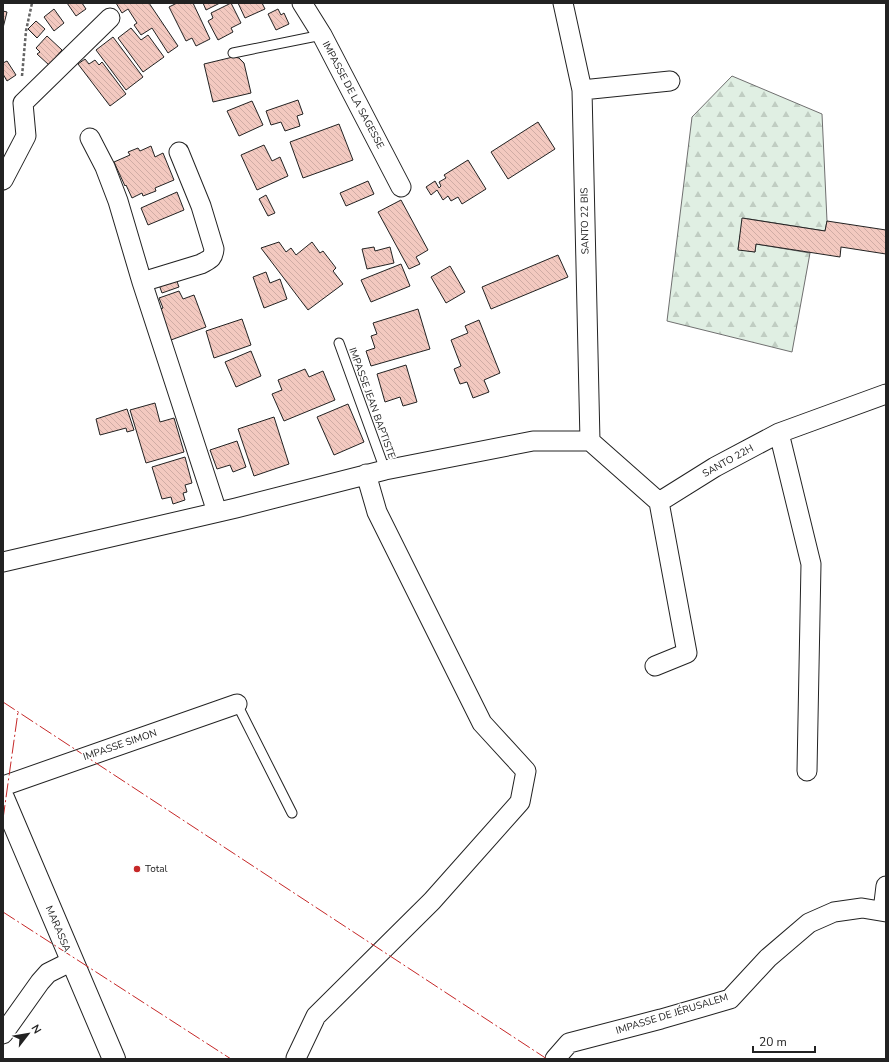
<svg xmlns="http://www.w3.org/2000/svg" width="889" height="1062" font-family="'Nunito Sans',sans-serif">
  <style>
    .forest { fill: url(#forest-firs); stroke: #6f6f6f }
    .building { fill: url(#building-back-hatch); stroke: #222 }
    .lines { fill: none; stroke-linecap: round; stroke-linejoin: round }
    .lane-casing { stroke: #222; stroke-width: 11 }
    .street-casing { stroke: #222; stroke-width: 21 }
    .secondary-casing { stroke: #222; stroke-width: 24 }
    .path { stroke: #646464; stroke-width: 2.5; stroke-dasharray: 3 2; stroke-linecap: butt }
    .lane { stroke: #fff; stroke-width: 9 }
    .street { stroke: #fff; stroke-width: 19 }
    .secondary { stroke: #fff; stroke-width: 22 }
    .power { stroke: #c62828; stroke-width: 1; stroke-dasharray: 14 3 2 3; stroke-linecap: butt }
    .poi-dot { fill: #c62828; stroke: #fff; stroke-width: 1.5 }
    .labels { text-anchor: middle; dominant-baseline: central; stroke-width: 3; stroke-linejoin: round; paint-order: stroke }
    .street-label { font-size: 10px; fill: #222; stroke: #fff }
    .poi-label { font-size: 10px; fill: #222; stroke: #fff; text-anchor: start }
  </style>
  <defs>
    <pattern id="forest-firs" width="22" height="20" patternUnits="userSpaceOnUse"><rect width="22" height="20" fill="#e0efe3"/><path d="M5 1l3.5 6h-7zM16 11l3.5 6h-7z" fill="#c0cdc2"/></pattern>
    <pattern id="building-back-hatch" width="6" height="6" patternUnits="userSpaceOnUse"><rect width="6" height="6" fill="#f3c9c0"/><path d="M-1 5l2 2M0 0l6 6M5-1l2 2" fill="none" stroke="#d0aca5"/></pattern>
  </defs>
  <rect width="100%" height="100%" fill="#fff"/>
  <path class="forest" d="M732,76L822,114L827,221L825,231L743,218L738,249L755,252L756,244L810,253L792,352L667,321L692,117Z"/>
  <path class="building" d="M67,3H82L86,9L76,16Z
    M116,3H149L178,46L168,53L152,28L141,35L134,25L137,23L128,9L122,13Z
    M177,3H193L210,39L196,46L192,38L186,41L169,7Z
    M203,3H220L206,10Z
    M231,3L241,23L231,28L233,32L218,40L208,21L213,18L211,13Z
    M238,3H262L265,9L245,18Z
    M54,9L64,23L54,31L44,17Z
    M278,9L281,15L284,13L289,24L276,30L268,14Z
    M3,11L7,12L3,28Z
    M36,21L45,29L37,38L28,29Z
    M131,28L141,40L148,35L164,57L143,72L118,38Z
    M47,36L62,50L49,65L37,54L40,52L36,48Z
    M113,37L143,77L126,90L96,50Z
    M233,57L239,58L244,63L251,93L213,102L204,64Z
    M85,59L89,64L95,60L99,65L102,62L126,94L110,106L78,64Z
    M7,61L16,75L7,81L3,74V63Z
    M298,100L303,114L297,116L300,126L285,131L281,122L271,125L266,111Z
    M252,101L263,125L239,136L227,111Z
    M538,122L555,149L508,179L491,152Z
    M339,124L353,160L303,178L290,142Z
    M264,145L272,161L280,157L288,176L257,190L241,155Z
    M151,146L155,157L163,153L174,180L155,188L156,191L143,196L142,193L132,198L126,185L125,186L114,162L130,155L128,152L138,148L140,151Z
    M468,160L486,189L462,204L458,197L451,201L448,196L443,200L437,190L431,195L426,187L435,181L439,188L441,186L439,182L446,178L444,175Z
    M368,181L374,194L346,206L340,193Z
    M177,192L184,210L148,225L141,208Z
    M266,195L275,213L268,216L259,199Z
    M401,200L428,250L416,257L420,264L409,269L378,212Z
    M742,218L825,231L827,221L886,230V254L841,247L840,257L756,244L755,252L738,250Z
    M279,242L286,252L291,248L296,255L312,242L320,253L323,251L336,268L333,271L343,284L308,310L261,248Z
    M374,247L375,251L390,247L394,263L367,269L362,249Z
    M558,255L568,277L491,309L482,287Z
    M401,264L410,286L371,302L361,280Z
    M450,266L465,292L446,303L431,277Z
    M266,272L270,283L280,279L287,299L264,308L253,277Z
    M175,276L179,287L162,293L158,282Z
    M179,291L183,299L194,295L206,327L171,340L160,309L163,308L159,298Z
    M418,309L430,349L371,366L366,351L375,348L371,336L377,334L373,323Z
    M242,319L251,345L214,358L206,331Z
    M479,320L500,373L484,380L489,392L473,398L467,382L460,384L454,369L461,366L451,340L468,333L465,326Z
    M251,351L261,376L236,387L225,362Z
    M406,365L417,402L403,406L400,397L385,402L377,374Z
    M305,369L309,377L323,371L335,400L284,421L272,394L282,390L278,380Z
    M155,403L160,422L174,418L184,452L146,463L130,410Z
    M348,404L364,442L334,455L317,417Z
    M127,409L134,430L127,432L126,428L100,435L96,419Z
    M274,417L289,464L254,476L238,429Z
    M237,441L246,467L233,472L230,465L217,469L210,450Z
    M185,457L192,483L185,485L187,492L183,493L185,500L173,504L171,497L162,499L152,467Z"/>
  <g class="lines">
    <g class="lane-casing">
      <path id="lane" d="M233,53L322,35
        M339,343L385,470
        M237,704L292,813"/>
    </g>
    <g class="street-casing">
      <path id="street" d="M302,3L322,35L401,187
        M563,3L582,90L590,441
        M582,90L670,81
        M90,138L105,167L118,201L142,282L217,512
        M3,180L26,136L23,103L110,18
        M142,282L201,264C210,259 213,259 214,249L201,206L179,152
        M779,433L811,564L807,771
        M590,441L659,502L715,467L779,433L886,394
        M3,562L236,508L385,470L533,441H590
        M655,666L687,653L659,502
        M3,786L237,704
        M883,911L886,886
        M3,1034L40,982L48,973L72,961
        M296,1059V1058L316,1016L432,901L520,802L526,771L482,723L377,512L366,474
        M555,1059L569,1043L661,1019L730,999L768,958L809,923L834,912L862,908L886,912"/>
    </g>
    <g class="secondary-casing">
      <path id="secondary" d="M3,798L114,1059"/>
    </g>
    <path class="path" d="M22,76L26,31L32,3"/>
    <use href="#lane" class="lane"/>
    <use href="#street" class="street"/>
    <use href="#secondary" class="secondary"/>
    <path class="power" d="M3,702L547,1059
      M3,819L18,712
      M3,912L231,1059"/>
  </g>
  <circle class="poi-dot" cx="137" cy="869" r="4"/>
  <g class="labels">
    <g class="street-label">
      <text transform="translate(353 95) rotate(62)">IMPASSE DE LA SAGESSE</text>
      <text transform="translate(585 221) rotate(-91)">SANTO 22 BIS</text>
      <text transform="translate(372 403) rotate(70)">IMPASSE JEAN BAPTISTE</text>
      <text transform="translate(728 461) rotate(-29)">SANTO 22H</text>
      <text transform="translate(120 745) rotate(-19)">IMPASSE SIMON</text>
      <text transform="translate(58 929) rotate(67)">MARASSA</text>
      <text transform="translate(672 1014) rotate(-17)">IMPASSE DE JÉRUSALEM</text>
    </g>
    <g class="poi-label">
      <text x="145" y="869">Total</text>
    </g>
  </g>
  <rect width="889" height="1062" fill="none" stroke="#222222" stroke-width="8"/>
  <g transform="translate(28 1034) rotate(59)" stroke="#ffffff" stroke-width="3" paint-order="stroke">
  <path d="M0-3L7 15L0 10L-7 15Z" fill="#222222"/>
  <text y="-6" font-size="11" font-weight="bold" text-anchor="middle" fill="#222222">N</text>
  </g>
  <path d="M753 1046v6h62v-6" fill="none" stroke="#222222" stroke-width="2"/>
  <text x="759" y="1046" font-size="12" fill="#222222" stroke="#ffffff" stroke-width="3" paint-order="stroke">20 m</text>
</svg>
